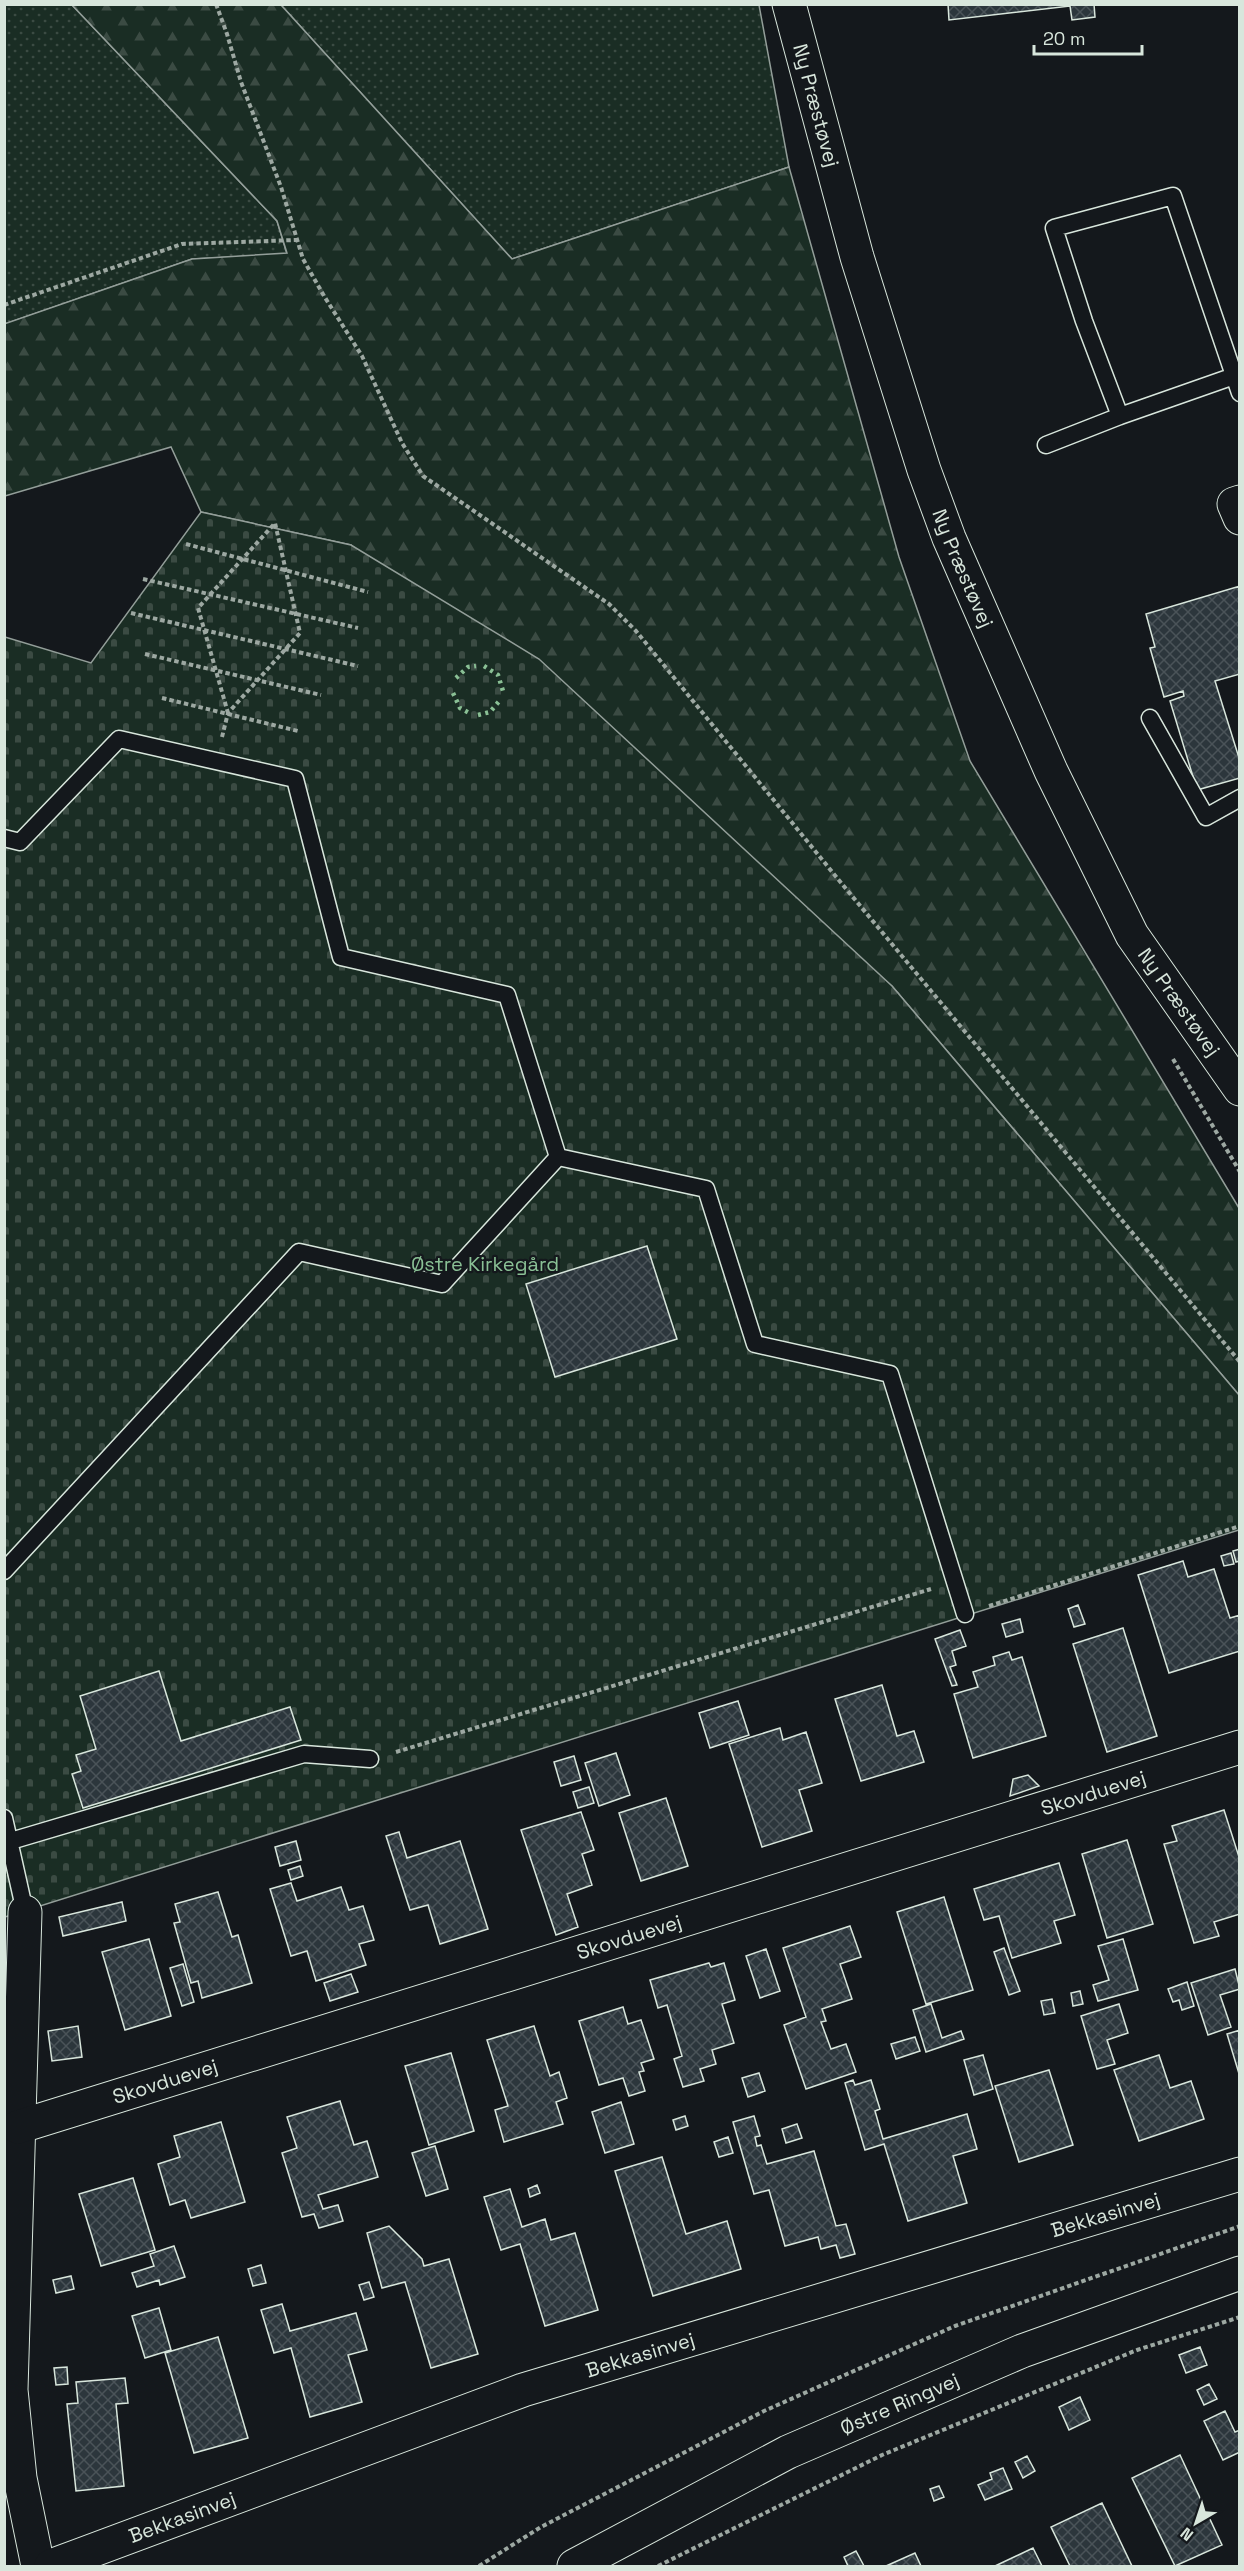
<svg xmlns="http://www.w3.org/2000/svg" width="1244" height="2571" font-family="'Space Grotesk',sans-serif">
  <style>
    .grass { fill: url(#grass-dots); stroke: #939e99; stroke-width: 1.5 }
    .forest { fill: url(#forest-firs); stroke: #939e99; stroke-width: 1.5 }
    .cemetery { fill: url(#cemetery-stones); stroke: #939e99; stroke-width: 1.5 }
    .building { fill: url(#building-cross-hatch); stroke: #d8e6dc; stroke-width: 1.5 }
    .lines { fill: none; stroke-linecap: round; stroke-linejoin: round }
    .lane-casing { stroke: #d8e6dc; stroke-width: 19 }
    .street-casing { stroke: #d8e6dc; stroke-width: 35 }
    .secondary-casing { stroke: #d8e6dc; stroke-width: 35 }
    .path { stroke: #9da8a2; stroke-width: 4; stroke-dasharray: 4.5 3; stroke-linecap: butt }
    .lane { stroke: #14181c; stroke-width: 16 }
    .street { stroke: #14181c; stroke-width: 33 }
    .secondary { stroke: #14181c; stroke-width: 33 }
    .hedge { stroke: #8ac095; stroke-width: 4.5; stroke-dasharray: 3 4.5; stroke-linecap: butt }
    .labels { text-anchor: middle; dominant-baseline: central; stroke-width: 4.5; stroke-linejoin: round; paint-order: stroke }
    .street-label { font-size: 20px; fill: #d8e6dc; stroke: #14181c }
    .park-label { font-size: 20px; fill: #8ac095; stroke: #14181c }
  </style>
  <defs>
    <pattern id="grass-dots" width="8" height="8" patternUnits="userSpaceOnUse" patternTransform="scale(1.5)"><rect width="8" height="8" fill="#1a2d24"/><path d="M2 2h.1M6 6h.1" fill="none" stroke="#3b4b43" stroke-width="1.8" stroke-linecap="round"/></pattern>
    <pattern id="forest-firs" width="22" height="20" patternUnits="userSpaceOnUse" patternTransform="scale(1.5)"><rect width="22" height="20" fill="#1a2d24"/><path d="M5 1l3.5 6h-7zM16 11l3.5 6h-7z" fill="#3b4b43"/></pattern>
    <pattern id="cemetery-stones" width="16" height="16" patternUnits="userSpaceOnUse" patternTransform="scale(1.5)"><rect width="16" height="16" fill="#1a2d24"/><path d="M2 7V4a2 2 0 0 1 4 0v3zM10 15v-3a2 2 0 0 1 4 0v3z" fill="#3b4b43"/></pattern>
    <pattern id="building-cross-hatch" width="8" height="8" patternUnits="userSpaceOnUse" patternTransform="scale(1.5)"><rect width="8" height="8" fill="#2c363c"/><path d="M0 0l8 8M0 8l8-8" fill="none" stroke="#4a5358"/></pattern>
  </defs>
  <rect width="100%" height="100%" fill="#14181c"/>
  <path class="grass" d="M4,5H72L277,221L287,254L192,259L5,324Z
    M281,5H759L789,167L512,259Z"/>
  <path class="forest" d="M72,5H281L512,259L789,167L899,557L970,761L1239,1208V1395L892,986L351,545L201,512L171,447L5,496L4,324L192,259L287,253L277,221Z"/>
  <path class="cemetery" d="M201,512L351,545L539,659L892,986L1239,1395V1530L5,1917V637L91,663Z"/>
  <path class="building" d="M948,4H1094L1095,17L1072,20L1070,6L949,20Z
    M1240,586V674L1215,681L1240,761V778L1197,790L1170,701L1184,696L1183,691L1164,697L1150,648L1155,647L1146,614Z
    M647,1246L677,1339L555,1377L526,1284Z
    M1240,1549V1561L1236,1562L1233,1551Z
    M1231,1553L1234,1564L1224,1566L1221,1556Z
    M1183,1561L1188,1577L1214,1569L1230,1618L1240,1615V1651L1169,1673L1138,1575Z
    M1078,1605L1085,1624L1074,1627L1068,1609Z
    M1020,1619L1023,1632L1006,1637L1002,1624Z
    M1123,1628L1157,1736L1107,1752L1073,1644Z
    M960,1630L966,1646L952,1651L956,1665L950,1667L957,1685L952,1686L935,1639Z
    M1009,1652L1012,1660L1022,1657L1046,1736L973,1758L954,1694L978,1687L973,1672L995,1665L993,1657Z
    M159,1671L181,1741L290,1707L301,1740L83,1808L72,1774L81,1771L76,1755L96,1749L80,1696Z
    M882,1685L897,1736L914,1731L924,1762L861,1781L835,1699Z
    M738,1701L749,1735L710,1748L699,1713Z
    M780,1728L783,1740L806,1732L822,1783L799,1790L812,1831L762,1847L729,1744Z
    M616,1753L630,1795L599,1806L585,1763Z
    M574,1756L581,1780L561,1786L554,1762Z
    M1028,1775L1039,1786L1010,1796L1013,1779Z
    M589,1787L594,1803L578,1808L573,1792Z
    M666,1798L688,1866L641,1881L619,1813Z
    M1224,1810L1240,1860V1914L1214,1922L1219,1936L1194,1943L1164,1844L1177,1841L1172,1826Z
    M581,1812L594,1850L582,1854L592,1885L567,1894L578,1927L556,1935L521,1830Z
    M399,1832L407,1858L460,1841L488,1929L440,1944L428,1905L410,1910L386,1836Z
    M1127,1840L1153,1924L1107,1938L1082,1854Z
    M296,1841L301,1860L280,1866L275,1847Z
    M1059,1863L1075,1915L1054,1921L1061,1943L1012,1958L999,1916L984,1920L974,1889Z
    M300,1866L303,1876L291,1880L288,1870Z
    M291,1883L297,1901L341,1887L349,1910L363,1906L374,1940L359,1944L366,1965L316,1981L307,1951L291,1956L270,1889Z
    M218,1892L232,1937L238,1935L252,1983L202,1998L198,1981L191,1983L174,1923L180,1922L175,1904Z
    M944,1897L973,1990L926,2004L897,1912Z
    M122,1902L126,1921L63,1936L59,1917Z
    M850,1926L861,1957L840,1964L852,1999L822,2009L826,2021L821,2022L831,2049L846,2044L856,2072L806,2089L784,2025L806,2017L783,1948Z
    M149,1939L171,2016L125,2030L102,1952Z
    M1123,1939L1138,1990L1098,2001L1093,1985L1109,1980L1098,1946Z
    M1004,1948L1020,1991L1009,1995L994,1952Z
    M766,1949L780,1991L760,1998L746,1956Z
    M709,1963L711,1967L724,1963L735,2000L722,2004L734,2043L712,2050L716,2064L700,2069L704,2081L683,2087L674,2059L682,2056L667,2005L658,2008L650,1980Z
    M183,1964L194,2002L182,2006L170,1968Z
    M1235,1969L1240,1989L1220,1995L1231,2027L1208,2035L1191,1983Z
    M351,1974L358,1992L330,2001L324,1983Z
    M1187,1982L1194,2006L1182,2010L1179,2000L1173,2002L1168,1989Z
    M1080,1991L1083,2004L1073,2006L1071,1993Z
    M1052,1999L1055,2013L1044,2015L1041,2001Z
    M931,2004L942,2038L961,2031L964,2039L926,2052L913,2010Z
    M1119,2004L1128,2033L1107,2040L1115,2064L1097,2069L1081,2016Z
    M623,2007L628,2024L641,2020L654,2059L641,2063L644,2071L639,2072L645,2091L629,2096L623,2078L599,2085L579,2021Z
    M78,2026L82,2057L52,2061L48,2031Z
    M534,2026L550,2076L559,2072L567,2098L556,2102L563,2124L504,2142L495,2110L508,2106L487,2040Z
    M1240,2030V2077L1227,2034Z
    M915,2037L920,2051L896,2059L891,2044Z
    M451,2053L474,2131L429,2145L405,2066Z
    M983,2055L993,2089L974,2095L964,2060Z
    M1159,2055L1170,2088L1191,2081L1204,2119L1139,2141L1114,2070Z
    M1049,2070L1073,2145L1019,2162L995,2086Z
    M759,2073L765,2091L748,2097L742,2078Z
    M853,2080L855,2085L871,2080L880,2109L875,2111L883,2139L967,2114L977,2149L953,2156L967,2203L908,2221L884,2144L865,2150L845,2083Z
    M340,2101L354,2145L367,2141L378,2177L318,2195L323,2209L338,2205L343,2221L319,2228L314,2214L302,2217L282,2153L297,2148L287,2117Z
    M621,2102L634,2144L605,2153L592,2112Z
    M685,2116L688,2126L676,2130L673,2120Z
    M754,2116L760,2136L755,2137L757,2146L761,2145L767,2164L814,2151L836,2226L846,2224L855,2254L840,2258L836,2245L821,2249L818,2237L785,2246L769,2190L754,2194L733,2122Z
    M221,2122L245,2202L191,2218L185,2200L170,2205L158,2164L180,2157L174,2136Z
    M797,2124L802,2138L786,2143L782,2129Z
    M728,2137L733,2153L719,2157L714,2142Z
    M435,2146L448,2189L426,2196L412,2153Z
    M662,2157L686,2234L727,2221L741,2269L653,2296L615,2171Z
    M133,2178L155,2250L101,2266L79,2194Z
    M537,2185L540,2193L530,2197L528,2189Z
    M510,2189L522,2227L545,2219L551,2240L575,2233L598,2310L545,2326L520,2244L501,2250L484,2197Z
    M389,2226L422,2259L424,2266L449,2259L478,2354L431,2368L405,2282L382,2288L367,2233Z
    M174,2246L185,2277L160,2285L159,2280L137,2287L132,2273L154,2266L150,2254Z
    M261,2265L266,2283L253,2286L248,2269Z
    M71,2276L74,2289L56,2293L53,2280Z
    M369,2282L374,2297L364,2300L359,2285Z
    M282,2304L290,2331L356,2313L367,2350L348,2355L362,2402L310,2417L291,2348L274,2353L261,2310Z
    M159,2308L171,2350L145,2358L132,2316Z
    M218,2337L248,2438L194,2453L165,2353Z
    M1200,2347L1207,2365L1186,2373L1179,2355Z
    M67,2367L68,2384L56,2385L54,2368Z
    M125,2378L128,2403L116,2404L124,2486L76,2491L67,2404L78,2403L76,2382Z
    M1209,2384L1217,2399L1204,2405L1197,2390Z
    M1080,2397L1090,2420L1069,2430L1059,2407Z
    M1225,2411L1235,2432L1240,2430V2452L1223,2460L1204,2421Z
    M1180,2455L1222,2545L1175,2566L1132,2478Z
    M1027,2456L1035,2471L1023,2478L1015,2462Z
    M1003,2468L1012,2489L985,2500L978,2485L992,2479L990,2473Z
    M939,2486L944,2497L934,2501L930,2489Z
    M1102,2503L1132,2566H1070L1051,2527Z
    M1033,2548L1042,2566H995Z
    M856,2551L864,2566H848L844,2557Z
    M915,2553L921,2566H886Z"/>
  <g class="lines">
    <g class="lane-casing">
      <path id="lane" d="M1120,416L1084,321L1054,228L1173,196L1240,393
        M1046,445L1120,416L1234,376
        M1150,718L1206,817L1240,798
        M4,838L20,842L119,739L295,779L341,957L507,995L558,1157
        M4,1571L299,1252L442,1284L558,1157L706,1189L755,1344L890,1374L965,1614
        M4,1818L25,1912
        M4,1843L304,1754L370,1759"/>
    </g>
    <g class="street-casing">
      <g id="street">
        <path d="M1240,502L1234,504L1240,518"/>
        <path d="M25,1912L11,2390L20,2478L38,2566"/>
        <path id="s1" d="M18,2127L1240,1747"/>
        <path id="s2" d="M51,2566L523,2390L1240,2174"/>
      </g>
    </g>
    <g class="secondary-casing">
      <g id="secondary">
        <path id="s3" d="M789,4L857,257L924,470L949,538L1051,771L1132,935L1240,1089"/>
        <path id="s4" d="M574,2566L788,2452L1022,2351L1240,2273"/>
      </g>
    </g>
    <path class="path" d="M216,4L227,34L241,82L281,187L303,259L324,296L362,356L402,443L423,476L609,604L636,631L842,884L1240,1362
      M4,305L182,244L296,240
      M186,544L368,592
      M143,579L358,628
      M131,613L358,666
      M145,654L321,695
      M162,698L298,731
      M222,737L228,713L300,633L275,523L198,608L228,713
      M1173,1059L1240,1172
      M989,1606L1240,1526
      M396,1752L931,1589
      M479,2566L541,2527L764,2411L955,2326L1240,2226
      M658,2566L882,2455L1137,2350L1240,2317"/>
    <use href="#lane" class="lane"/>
    <use href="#street" class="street"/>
    <use href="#secondary" class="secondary"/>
    <path class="hedge" d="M484,666L498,675L503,691
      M456,678L468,667L476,666
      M453,693L460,708L471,714
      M478,715L490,712L501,699"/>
  </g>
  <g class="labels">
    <g class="street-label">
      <text stroke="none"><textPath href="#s3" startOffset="105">Ny Præstøvej</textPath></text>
      <text stroke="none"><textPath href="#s3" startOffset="591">Ny Præstøvej</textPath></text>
      <text stroke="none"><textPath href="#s3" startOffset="1077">Ny Præstøvej</textPath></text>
      <text stroke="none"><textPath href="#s1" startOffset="1126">Skovduevej</textPath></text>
      <text stroke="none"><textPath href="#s1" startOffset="640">Skovduevej</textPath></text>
      <text stroke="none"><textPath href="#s1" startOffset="154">Skovduevej</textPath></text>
      <text stroke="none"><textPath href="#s2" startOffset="1112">Bekkasinvej</textPath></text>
      <text stroke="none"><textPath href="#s2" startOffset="626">Bekkasinvej</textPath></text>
      <text stroke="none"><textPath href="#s4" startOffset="364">Østre Ringvej</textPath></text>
      <text stroke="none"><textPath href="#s2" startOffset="140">Bekkasinvej</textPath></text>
    </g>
    <g class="park-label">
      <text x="485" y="1264">Østre Kirkegård</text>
    </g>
  </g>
  <rect width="1244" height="2571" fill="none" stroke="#d8e6dc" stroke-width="12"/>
  <g transform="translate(1196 2523) rotate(219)" stroke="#14181c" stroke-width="4.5" paint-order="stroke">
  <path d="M0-4.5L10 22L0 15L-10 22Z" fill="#d8e6dc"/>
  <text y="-9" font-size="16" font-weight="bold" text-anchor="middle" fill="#d8e6dc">N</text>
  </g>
  <path d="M1034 45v9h108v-9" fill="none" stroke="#d8e6dc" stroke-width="3"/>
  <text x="1043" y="45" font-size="18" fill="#d8e6dc" stroke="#14181c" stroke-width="4.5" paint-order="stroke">20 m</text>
</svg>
